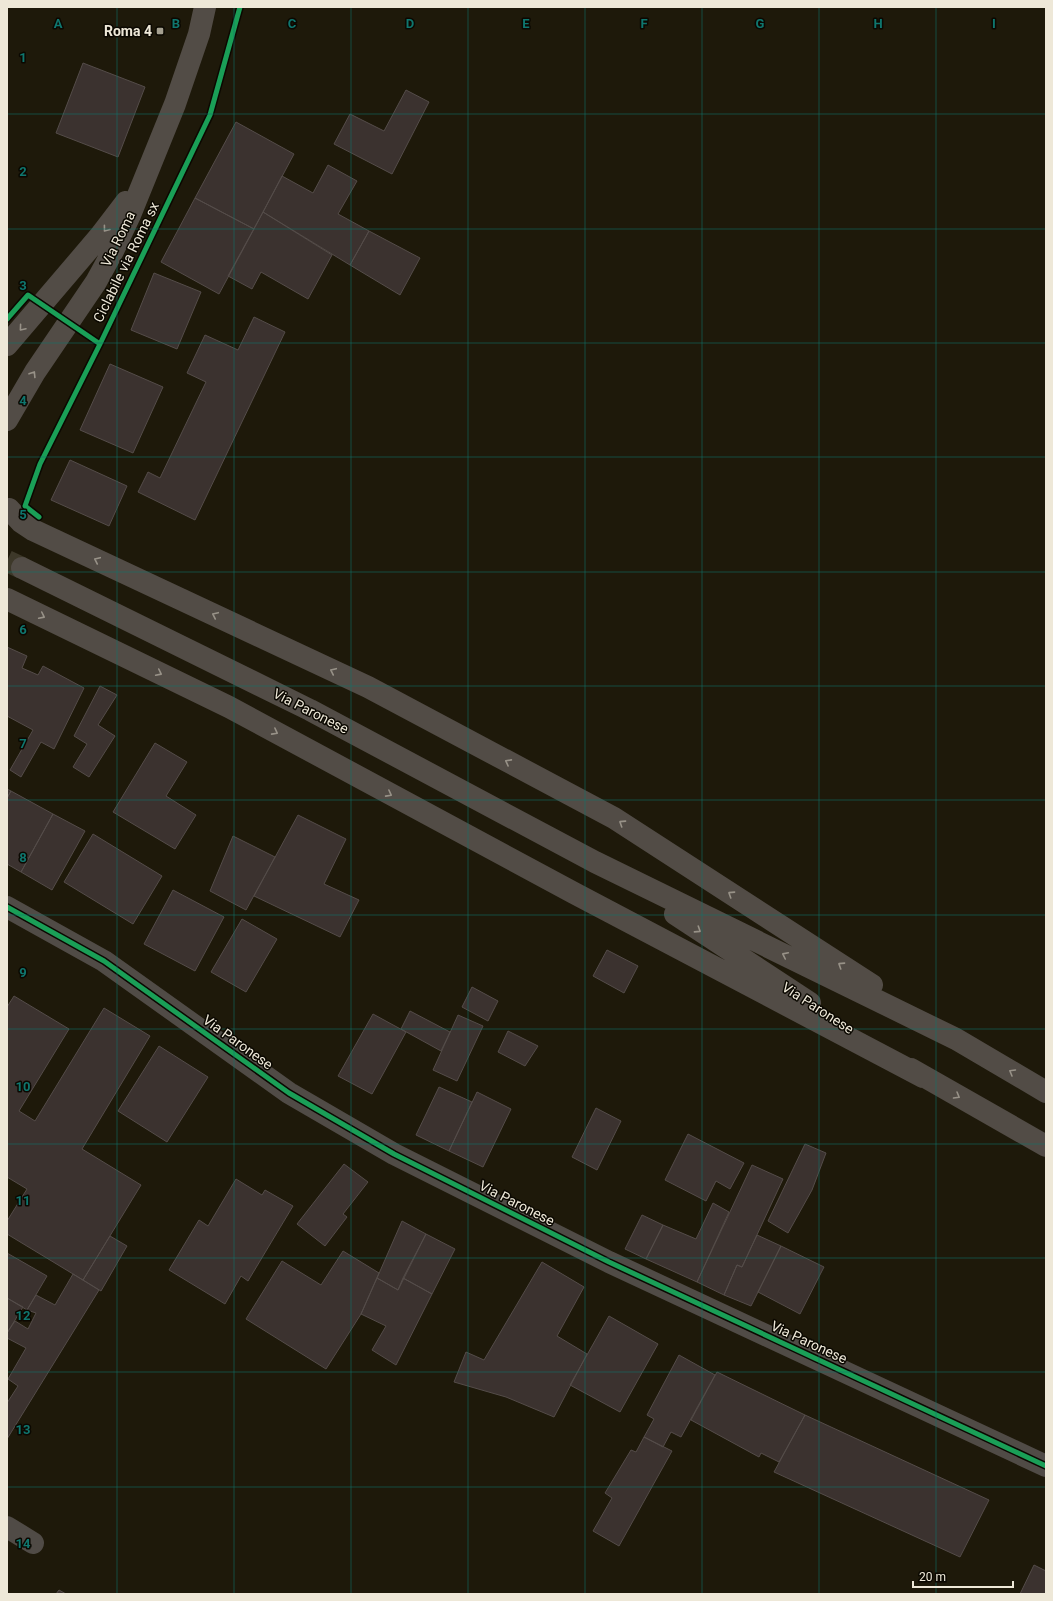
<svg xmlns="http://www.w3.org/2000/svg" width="1053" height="1601" font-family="Roboto,sans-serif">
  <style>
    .building { fill: #3b322f; stroke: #544c49 }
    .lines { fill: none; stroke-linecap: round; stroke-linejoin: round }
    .secondary-tunnel { stroke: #3d3829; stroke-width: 22; stroke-dasharray: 22 11; stroke-linecap: butt }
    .minor { stroke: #504b46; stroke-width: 22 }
    .secondary { stroke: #524c46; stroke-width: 22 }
    .cycleway-casing { stroke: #0b0801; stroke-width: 8 }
    .cycleway { stroke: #1a9f57; stroke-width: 5 }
    .oneway { stroke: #989288 }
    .grid { fill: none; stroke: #0f766e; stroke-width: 1; stroke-opacity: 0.55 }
    .poi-dot { fill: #a5a090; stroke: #0b0801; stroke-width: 1.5 }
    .labels { text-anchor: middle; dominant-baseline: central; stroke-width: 3; stroke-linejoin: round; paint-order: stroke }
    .poi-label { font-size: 14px; font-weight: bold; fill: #eee8d8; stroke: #0b0801; text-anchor: end }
    .street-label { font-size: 14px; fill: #eee8d8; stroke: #0b0801 }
    .grid-label { font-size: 13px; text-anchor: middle; font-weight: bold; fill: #0f766e; stroke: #0b0801; stroke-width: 3; stroke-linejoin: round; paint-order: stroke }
  </style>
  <rect width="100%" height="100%" fill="#1e190a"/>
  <path class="building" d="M83,63L145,87L118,157L56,133Z
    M406,90L429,102L392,174L334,144L350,114L384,131Z
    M236,122L294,154L254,229L195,198Z
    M328,165L357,181L338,214L369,231L350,265L263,212L282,176L313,193Z
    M195,198L254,229L219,294L161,262Z
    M263,212L332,255L308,299L261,272L252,289L228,276Z
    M369,231L420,258L400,295L350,265Z
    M154,273L201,292L177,349L131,330Z
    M254,317L285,332L195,520L138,492L148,472L160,478L206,382L187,373L205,335L238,350Z
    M110,364L163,387L133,453L80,430Z
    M70,460L127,486L109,526L51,500Z
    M7,647L27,656L22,668L38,675L43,666L84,688L54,749L41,742L21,777L10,770L33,730L7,716Z
    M100,686L117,695L98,725L115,736L89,777L73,767L87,744L74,736Z
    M155,743L187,762L166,796L196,815L175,849L113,812Z
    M7,789L11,791L7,798Z
    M11,791L53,814L21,872L7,864V798Z
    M53,814L85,831L52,890L21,872Z
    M298,815L346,839L324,884L359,900L340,937L254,896Z
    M93,834L162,876L133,924L64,882Z
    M233,836L275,857L246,910L210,891Z
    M173,890L224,917L195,971L144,944Z
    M242,919L277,939L246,992L211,972Z
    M607,950L638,966L624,993L593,976Z
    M472,987L498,1001L488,1021L462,1007Z
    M14,996L69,1029L19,1111L35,1121L104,1008L150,1036L82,1149L141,1185L83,1280L7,1234V1221L27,1189L7,1177V1007Z
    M410,1011L450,1032L441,1051L401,1029Z
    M373,1014L406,1032L372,1094L338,1076Z
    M458,1015L483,1026L457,1081L433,1070Z
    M508,1031L538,1046L525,1066L498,1052Z
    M159,1046L208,1077L167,1142L118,1111Z
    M439,1087L472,1102L449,1151L416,1135Z
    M477,1092L511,1109L483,1167L449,1151Z
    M596,1108L621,1121L597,1170L572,1157Z
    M688,1134L744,1163L730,1189L716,1181L706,1201L665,1180Z
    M805,1144L826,1153L812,1190L788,1233L768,1221Z
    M344,1164L368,1182L343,1214L347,1217L325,1246L297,1224Z
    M752,1165L783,1179L742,1267L737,1265L724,1295L697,1282Z
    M236,1179L262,1195L265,1190L293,1206L248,1281L241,1276L225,1304L169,1270L199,1220L208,1226Z
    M713,1203L729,1212L697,1282L646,1259L663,1225L696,1239Z
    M642,1215L663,1225L646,1259L625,1249Z
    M402,1221L426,1234L398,1290L377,1278Z
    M426,1234L455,1249L432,1294L403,1278Z
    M757,1235L781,1246L751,1306L724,1295L737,1265L742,1267Z
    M110,1236L127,1246L101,1291L83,1280Z
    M781,1246L824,1267L800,1314L758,1292Z
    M343,1251L379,1273L361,1314L326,1369L246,1319L282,1261L321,1285Z
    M7,1253L47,1276L27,1310L7,1298Z
    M542,1262L584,1287L557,1336L587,1354L554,1417L506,1397L454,1382L466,1352L484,1360Z
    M73,1274L99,1290L7,1439V1403L18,1386L8,1379L26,1348L7,1338V1333L15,1321L28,1329L36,1313L27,1310L36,1295L55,1305Z
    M377,1278L398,1290L403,1278L432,1294L396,1365L372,1350L386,1326L361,1314Z
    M7,1298L23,1307L7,1333Z
    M609,1316L658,1344L620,1412L570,1385Z
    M679,1355L715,1375L681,1437L671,1432L663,1447L644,1437L654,1419L647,1415Z
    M717,1372L805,1415L779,1462L761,1453L759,1457L691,1420Z
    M805,1415L989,1500L960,1557L774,1472Z
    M644,1437L672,1451L619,1546L593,1531L612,1498L605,1493L631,1450L636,1452Z
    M1034,1565L1046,1571V1594H1020Z
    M59,1590L66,1594H56Z"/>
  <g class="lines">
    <path class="secondary-tunnel" d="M7,561L22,568"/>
    <path class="minor" d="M7,907L104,961L289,1093L394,1154L609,1262L1046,1466
      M7,1527L33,1543"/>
    <path class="secondary" d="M7,345L100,236L126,202
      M7,420L35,372L96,282L113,251L130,215L175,104L199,34L205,7
      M9,509L21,522L33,530L368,687L614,818L872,985
      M22,568L310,710L595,862L956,1039L1046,1092
      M7,599L229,707L574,893L923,1077
      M675,914L810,1003
      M911,1069L1046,1146"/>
    <g class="cycleway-casing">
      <path id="cycleway" d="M7,319L28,295L100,344
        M39,517L25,506L40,464L100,344L210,115L240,7
        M7,907L104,961L289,1093L394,1154L609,1262L1046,1466"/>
    </g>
    <use href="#cycleway" class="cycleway"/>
  </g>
  <defs><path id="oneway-chevron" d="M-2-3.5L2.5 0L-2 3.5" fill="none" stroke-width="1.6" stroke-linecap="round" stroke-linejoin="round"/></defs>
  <g class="oneway">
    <use href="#oneway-chevron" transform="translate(106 229) rotate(127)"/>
    <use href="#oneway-chevron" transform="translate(22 328) rotate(130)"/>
    <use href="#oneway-chevron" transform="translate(33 374) rotate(-58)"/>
    <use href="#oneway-chevron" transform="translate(97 560) rotate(-155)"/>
    <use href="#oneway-chevron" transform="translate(215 615) rotate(-155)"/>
    <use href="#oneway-chevron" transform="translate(42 616) rotate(26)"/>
    <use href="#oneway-chevron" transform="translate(333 671) rotate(-155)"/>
    <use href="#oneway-chevron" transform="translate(159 673) rotate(26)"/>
    <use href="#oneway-chevron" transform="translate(275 732) rotate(28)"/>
    <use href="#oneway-chevron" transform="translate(508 762) rotate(-152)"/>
    <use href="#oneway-chevron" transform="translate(389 794) rotate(28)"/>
    <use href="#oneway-chevron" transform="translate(622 823) rotate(-147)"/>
    <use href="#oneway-chevron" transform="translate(731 894) rotate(-147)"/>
    <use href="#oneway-chevron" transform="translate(698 930) rotate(33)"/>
    <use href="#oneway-chevron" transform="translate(785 955) rotate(-154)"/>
    <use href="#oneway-chevron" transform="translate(841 965) rotate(-147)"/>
    <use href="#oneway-chevron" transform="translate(1012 1072) rotate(-150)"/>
    <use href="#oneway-chevron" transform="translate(957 1096) rotate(30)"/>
  </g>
  <path class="grid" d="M117,7V1594M234,7V1594M351,7V1594M468,7V1594M585,7V1594M702,7V1594M819,7V1594M936,7V1594M7,114H1046M7,229H1046M7,343H1046M7,457H1046M7,572H1046M7,686H1046M7,800H1046M7,915H1046M7,1029H1046M7,1144H1046M7,1258H1046M7,1372H1046M7,1487H1046"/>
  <rect class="poi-dot" x="156" y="27" width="8" height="8" rx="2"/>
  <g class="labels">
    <g class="poi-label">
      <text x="152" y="31">Roma 4</text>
    </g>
    <g class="street-label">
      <text transform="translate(118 239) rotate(-64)">Via Roma</text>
      <text transform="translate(126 262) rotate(-64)">Ciclabile via Roma sx</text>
      <text transform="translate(311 711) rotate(27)">Via Paronese</text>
      <text transform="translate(818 1008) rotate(33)">Via Paronese</text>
      <text transform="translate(238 1042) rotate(36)">Via Paronese</text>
      <text transform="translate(517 1203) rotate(27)">Via Paronese</text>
      <text transform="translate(809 1342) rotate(25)">Via Paronese</text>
    </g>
  </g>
  <g class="grid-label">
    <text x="58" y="28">A</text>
    <text x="176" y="28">B</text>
    <text x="292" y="28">C</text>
    <text x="410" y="28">D</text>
    <text x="526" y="28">E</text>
    <text x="644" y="28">F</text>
    <text x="760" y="28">G</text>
    <text x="878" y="28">H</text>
    <text x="994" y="28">I</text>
    <text x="23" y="62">1</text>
    <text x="23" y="176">2</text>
    <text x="23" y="290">3</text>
    <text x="23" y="405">4</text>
    <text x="23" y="519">5</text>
    <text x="23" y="634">6</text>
    <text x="23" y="748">7</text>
    <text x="23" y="862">8</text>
    <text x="23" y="977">9</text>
    <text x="23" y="1091">10</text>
    <text x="23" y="1205">11</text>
    <text x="23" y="1320">12</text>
    <text x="23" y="1434">13</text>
    <text x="23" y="1548">14</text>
  </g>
  <rect width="1053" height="1601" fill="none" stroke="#eee8d8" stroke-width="16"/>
  <path d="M913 1581v6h100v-6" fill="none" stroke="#eee8d8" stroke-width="2"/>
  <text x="919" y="1581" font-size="12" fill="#eee8d8" stroke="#0b0801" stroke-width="3" paint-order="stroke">20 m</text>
</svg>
